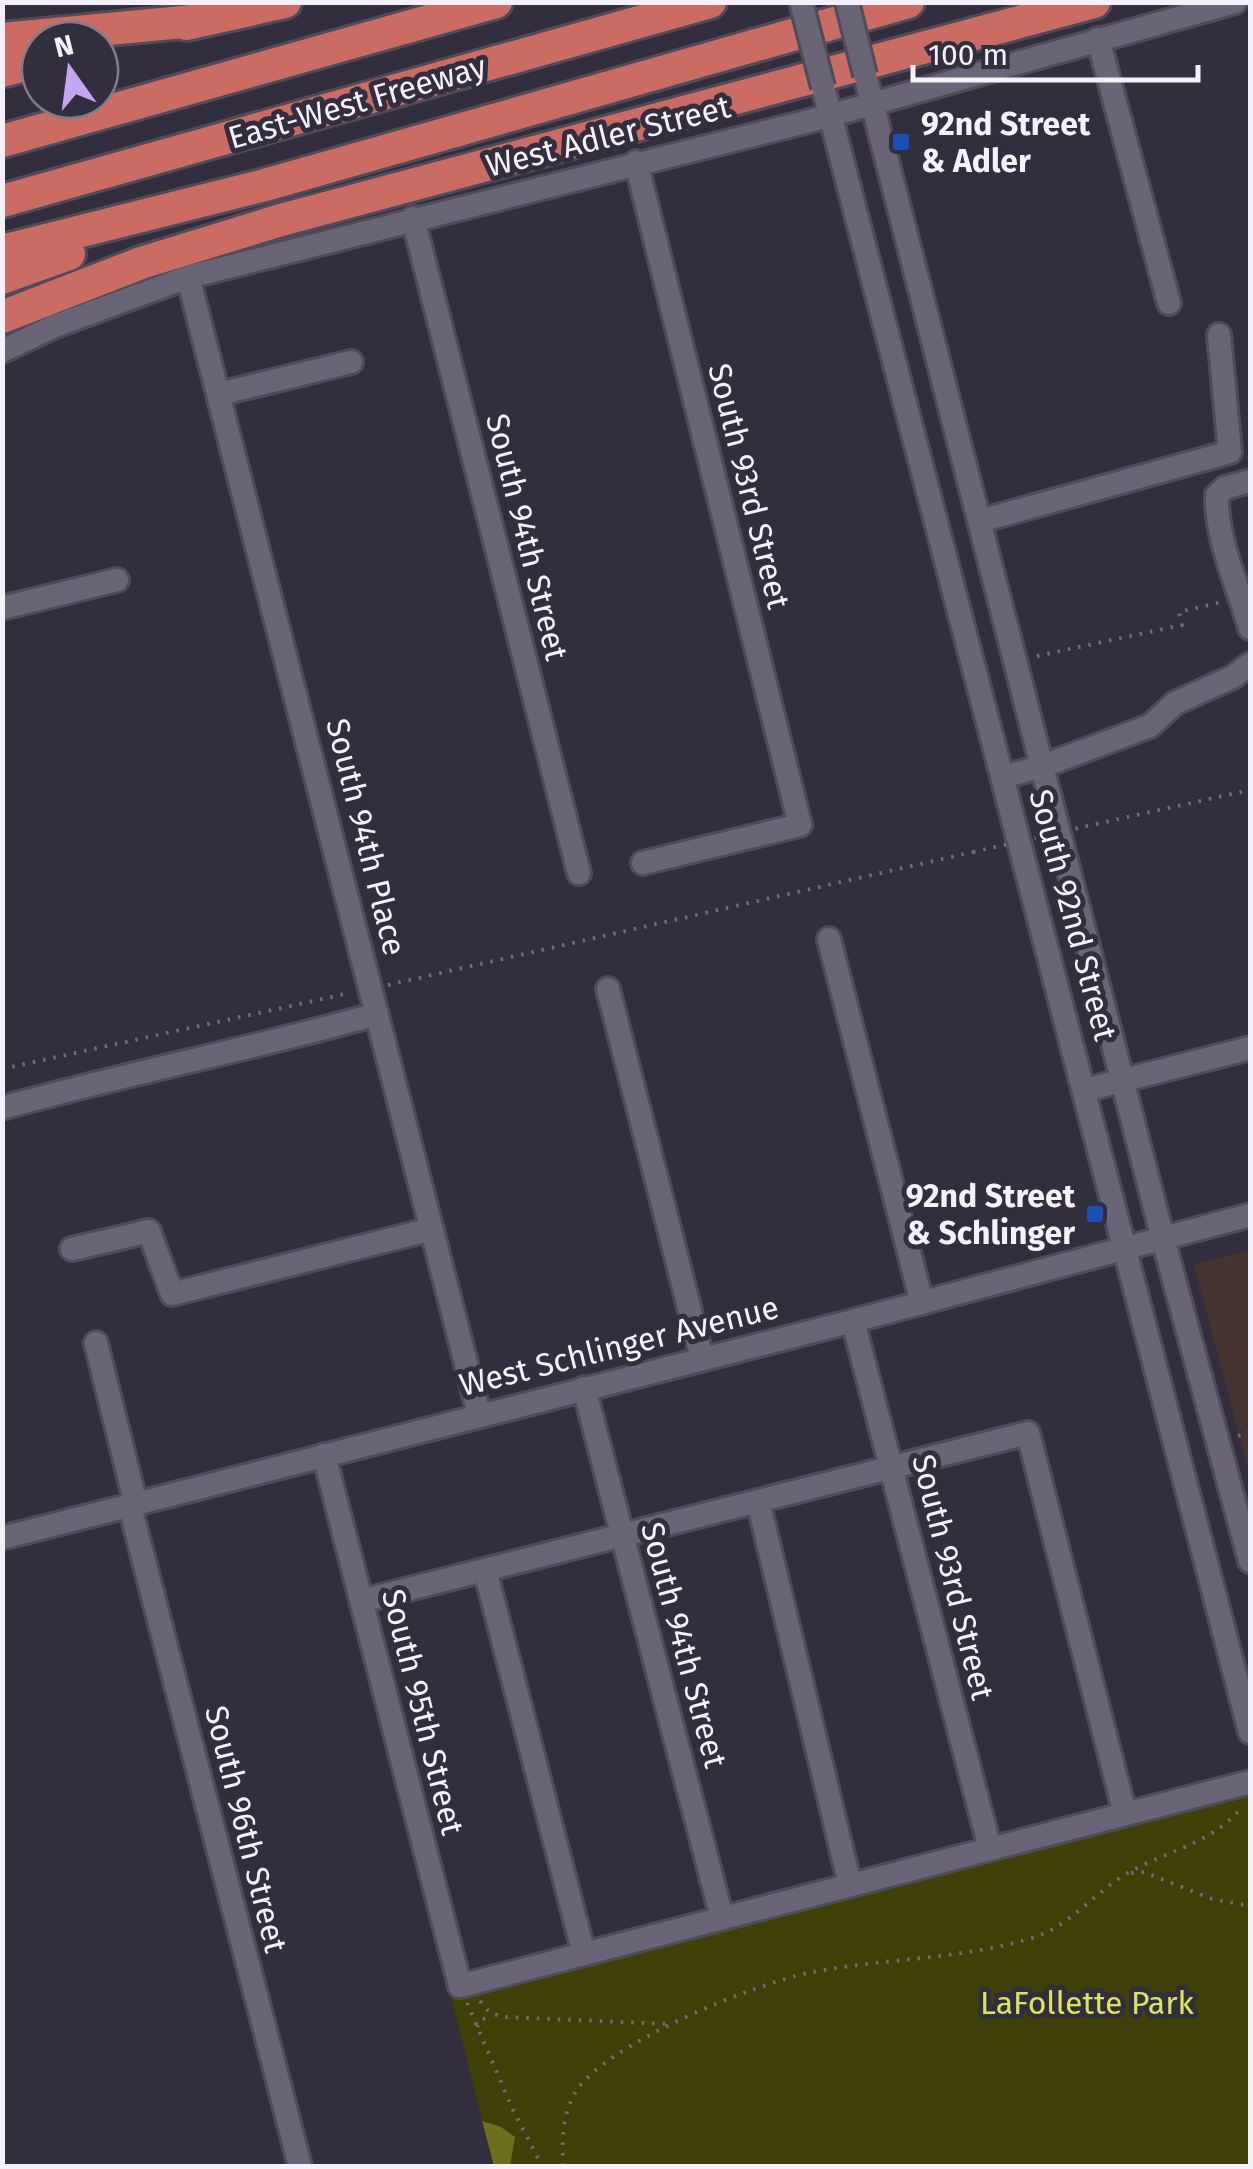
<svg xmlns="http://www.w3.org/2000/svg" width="1253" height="2169" font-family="'Fira Sans',sans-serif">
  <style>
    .education { fill: #473331 }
    .green { fill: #3f4108 }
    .forest { fill: #6c701e }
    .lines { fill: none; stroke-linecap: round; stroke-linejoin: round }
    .minor-casing { stroke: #4f4b58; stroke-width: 28 }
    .highway-casing { stroke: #4f4b58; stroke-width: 38 }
    .path { stroke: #706b79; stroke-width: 4; stroke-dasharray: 2.5 8; stroke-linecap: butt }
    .minor { stroke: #6a6576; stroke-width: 22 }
    .highway { stroke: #ca6b64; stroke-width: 32 }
    .minor-bridge-casing { stroke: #4f4b58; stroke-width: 28; stroke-linecap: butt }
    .path-bridge { stroke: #706b79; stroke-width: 4; stroke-dasharray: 2.5 8; stroke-linecap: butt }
    .minor-bridge { stroke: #6a6576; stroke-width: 22 }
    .transit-dot { fill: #1a4fb4; stroke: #332e3d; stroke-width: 4 }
    .labels { text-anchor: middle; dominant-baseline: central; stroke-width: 10; stroke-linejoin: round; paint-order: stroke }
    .street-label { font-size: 32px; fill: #f4f1fb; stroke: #332e3d }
    .poi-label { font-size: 32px; font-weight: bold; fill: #f4f1fb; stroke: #332e3d; text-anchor: start }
    .park-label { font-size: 32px; fill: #dde55c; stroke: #332e3d }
  </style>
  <rect width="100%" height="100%" fill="#332e3d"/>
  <path class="education" d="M1250,1250V1476L1194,1265Z"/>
  <path class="green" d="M1248,1793L1250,2166H494L451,1998Z"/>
  <path class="forest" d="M482,2121L501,2127L515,2137L510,2166H494Z"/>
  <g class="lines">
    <g class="minor-casing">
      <path id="minor" d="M1098,39L1169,303
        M865,75L1163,1239L1250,1561
        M823,87L1250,1732
        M636,162L800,825L643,863
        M413,218L579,873
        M188,277L479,1414
        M2,351L55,326L188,277L829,116L1235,2
        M219,394L351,362
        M1250,481L1225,488L1217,495C1216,541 1238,585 1250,628
        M980,521L1230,452L1219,335
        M2,608L117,580
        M1003,777L1043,766L1150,726L1175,703L1233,677L1250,664
        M829,939L922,1303
        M608,989L702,1358
        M1085,1090L1250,1048
        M2,1108C127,1073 253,1049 377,1014
        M72,1249L149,1231L172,1294L432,1229
        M853,1321L990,1849
        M96,1343L136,1505
        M584,1388L722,1918
        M324,1455L460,1986L1250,1782
        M758,1501L850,1885
        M130,1507L300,2166
        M2,1538L853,1321L1250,1215
        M485,1570L584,1954
        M361,1601L1028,1433L1125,1814"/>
    </g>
    <g class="highway-casing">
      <path id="highway" d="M187,24L285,2
        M2,39L204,20
        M2,71L40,61
        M2,141L496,2
        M2,201L710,2
        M2,251L265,185L908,2
        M2,278L69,254
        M2,317L141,263L281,220L1094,2"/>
    </g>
    <path class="path" d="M1037,656L1182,625L1179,612L1222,602
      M1096,824L1250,790
      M388,985L973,852
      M2,1069L350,993
      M1238,1436L1250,1432
      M1131,1873L1144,1872L1212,1899L1250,1906
      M480,2001L490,2013L504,2017L669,2024
      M467,2003L513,2110L542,2166
      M477,2027L480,2020L492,2016
      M563,2166C562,2141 562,2115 575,2093C604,2044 752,1985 808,1973C882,1958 959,1960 1032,1938C1069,1927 1094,1893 1126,1874C1166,1850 1210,1846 1243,1806"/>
    <use href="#minor" class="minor"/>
    <use href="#highway" class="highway"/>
    <g class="minor-bridge-casing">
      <path id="minor-bridge" d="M801,2L823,87
        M847,2L865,75"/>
    </g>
    <path class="path-bridge" d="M973,852L1096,824"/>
    <use href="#minor-bridge" class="minor-bridge"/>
  </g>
  <g class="transit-dot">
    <rect x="891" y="132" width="20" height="20" rx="5"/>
    <rect x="1085" y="1204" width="20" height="20" rx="5"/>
  </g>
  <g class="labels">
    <g class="street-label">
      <text transform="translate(357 102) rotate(-16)">East-West Freeway</text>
      <text transform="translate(608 136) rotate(-14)">West Adler Street</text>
      <text transform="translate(749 486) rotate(76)">South 93rd Street</text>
      <text transform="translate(527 537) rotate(76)">South 94th Street</text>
      <text transform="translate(366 837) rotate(76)">South 94th Place</text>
      <text transform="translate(1073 915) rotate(75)">South 92nd Street</text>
      <text transform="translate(619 1346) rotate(-14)">West Schlinger Avenue</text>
      <text transform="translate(953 1577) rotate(76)">South 93rd Street</text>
      <text transform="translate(684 1645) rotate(75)">South 94th Street</text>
      <text transform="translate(423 1712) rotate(76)">South 95th Street</text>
      <text transform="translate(246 1829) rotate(76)">South 96th Street</text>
    </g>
    <g class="poi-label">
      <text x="921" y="124">92nd Street<tspan x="921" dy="37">&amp; Adler</tspan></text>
      <text x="1075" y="1196" text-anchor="end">92nd Street<tspan x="1075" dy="37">&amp; Schlinger</tspan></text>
    </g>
    <g class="park-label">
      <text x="1087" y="2003">LaFollette Park</text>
    </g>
  </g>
  <rect width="1253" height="2169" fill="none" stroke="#f4f1fb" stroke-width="10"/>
  <g transform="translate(70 70) rotate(346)"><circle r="48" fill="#332e3d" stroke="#807c89" stroke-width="2.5"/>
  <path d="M0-8L18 38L0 25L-18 38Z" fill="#c5a6f0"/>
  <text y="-15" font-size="28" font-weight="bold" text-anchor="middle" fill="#f4f1fb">N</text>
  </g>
  <path d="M913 65v15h285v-15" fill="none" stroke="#f4f1fb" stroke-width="5"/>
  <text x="928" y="65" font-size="30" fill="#f4f1fb" stroke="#332e3d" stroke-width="8" paint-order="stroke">100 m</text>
</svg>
